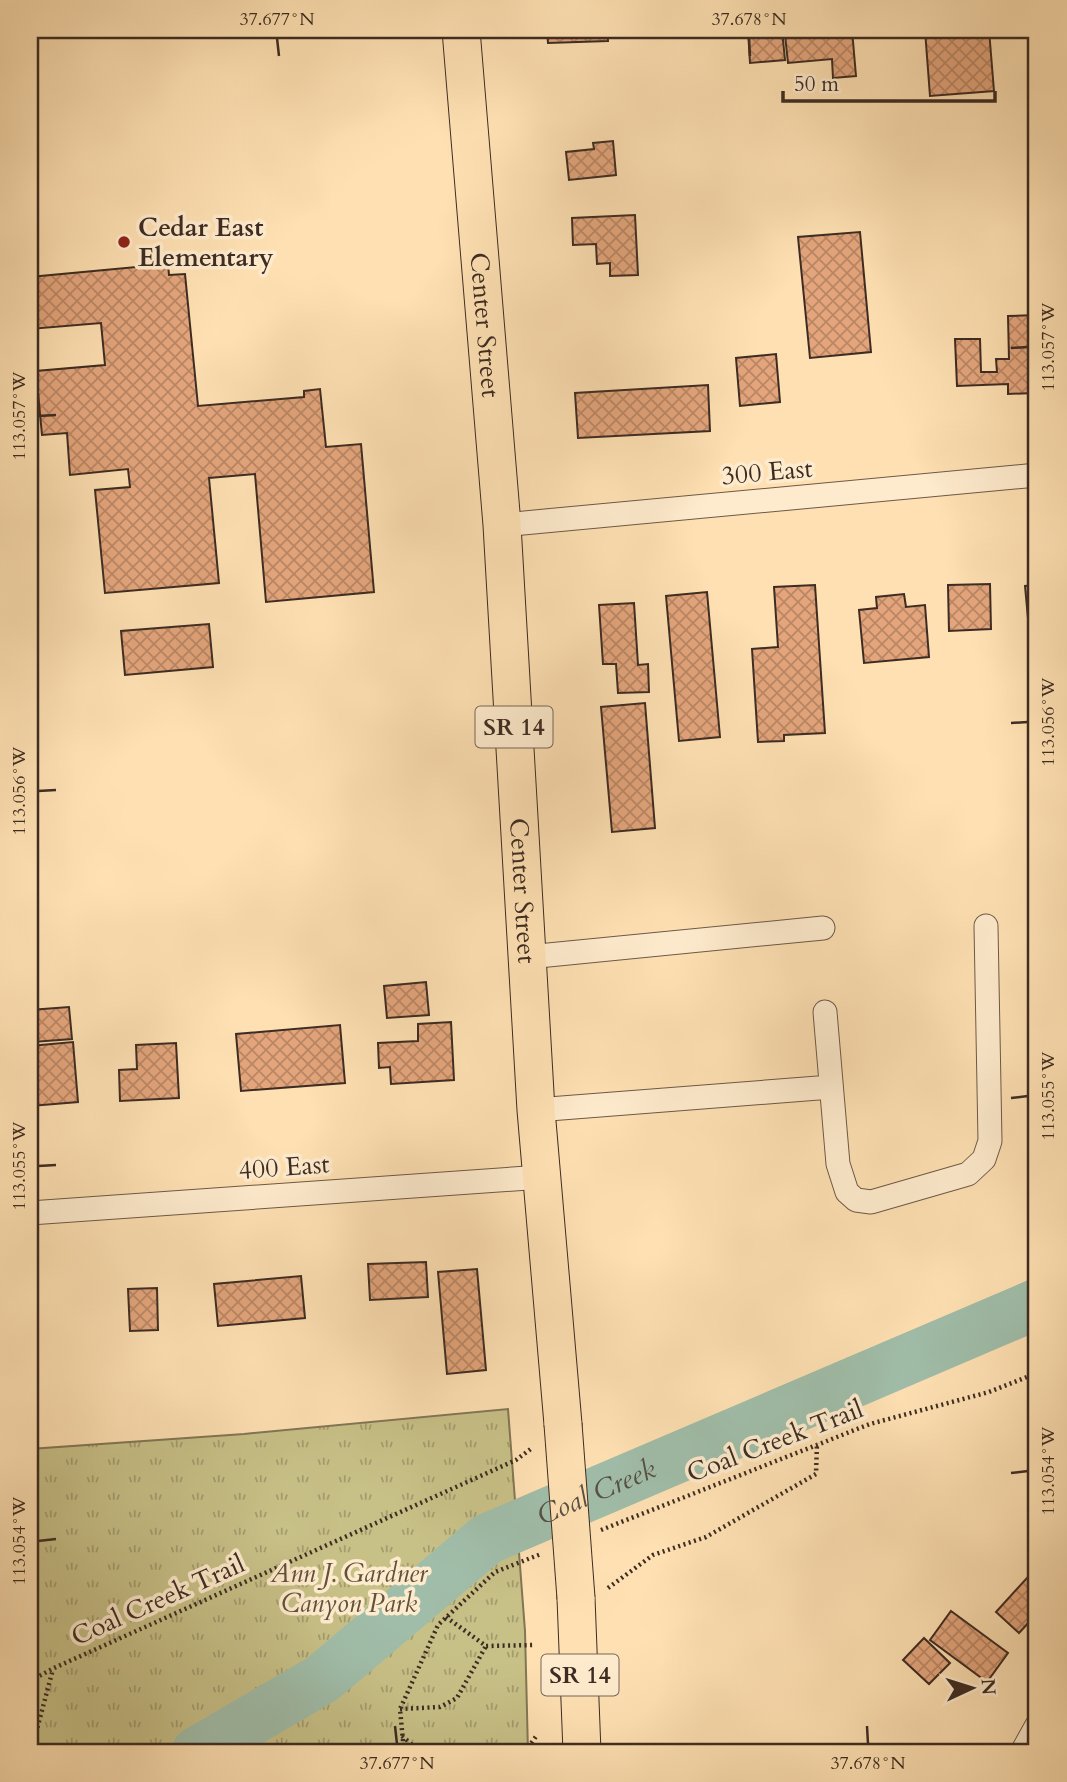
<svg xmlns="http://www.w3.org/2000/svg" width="1067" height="1782" font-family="Cardo,serif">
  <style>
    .park { fill: url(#park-tufts); stroke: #827655; stroke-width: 2 }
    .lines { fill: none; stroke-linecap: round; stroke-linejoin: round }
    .river { stroke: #a0bda9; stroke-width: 51 }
    .building { fill: url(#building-cross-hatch); stroke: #3d2c23; stroke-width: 2 }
    .minor-casing { stroke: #6d5947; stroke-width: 25 }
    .primary-casing { stroke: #3d2c23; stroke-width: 39 }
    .path { stroke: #3d2c23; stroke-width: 4.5; stroke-dasharray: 2 3.5; stroke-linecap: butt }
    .minor { stroke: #feebcd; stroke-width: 23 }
    .primary { stroke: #fee0b2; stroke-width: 37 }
    .primary-bridge-casing { stroke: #3d2c23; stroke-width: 39; stroke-linecap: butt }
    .primary-bridge { stroke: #fee0b2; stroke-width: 37 }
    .ticks { fill: none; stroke: #3d2c23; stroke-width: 2.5 }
    .poi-dot { fill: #8f2418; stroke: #feebcd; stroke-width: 2.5 }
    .labels { text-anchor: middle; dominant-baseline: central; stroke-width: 7; stroke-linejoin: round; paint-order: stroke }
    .shield { fill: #feebcd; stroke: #776556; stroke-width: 2 }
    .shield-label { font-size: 24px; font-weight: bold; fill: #3d2c23 }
    .poi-label { font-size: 26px; font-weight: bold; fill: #3d2c23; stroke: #feebcd; text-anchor: start }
    .street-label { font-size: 26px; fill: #3d2c23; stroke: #feebcd }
    .park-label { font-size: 26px; font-style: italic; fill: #60513c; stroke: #feebcd }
    .water-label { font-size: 28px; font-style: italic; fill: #565044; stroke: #feebcd }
    .neatline { fill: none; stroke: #3d2c23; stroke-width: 2.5 }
    .ticks-label { font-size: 18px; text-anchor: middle; fill: #3d2c23 }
  </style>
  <defs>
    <pattern id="park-tufts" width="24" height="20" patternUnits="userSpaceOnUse" patternTransform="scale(1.75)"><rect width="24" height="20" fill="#c7c087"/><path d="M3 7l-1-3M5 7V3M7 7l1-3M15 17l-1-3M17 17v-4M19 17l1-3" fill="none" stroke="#a39c6e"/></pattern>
    <pattern id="building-cross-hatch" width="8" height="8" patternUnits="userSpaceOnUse" patternTransform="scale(1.75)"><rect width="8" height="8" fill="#e4a57c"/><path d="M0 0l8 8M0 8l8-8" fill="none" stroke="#ba8765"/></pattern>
  </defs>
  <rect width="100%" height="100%" fill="#fee0b2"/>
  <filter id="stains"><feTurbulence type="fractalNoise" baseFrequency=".00286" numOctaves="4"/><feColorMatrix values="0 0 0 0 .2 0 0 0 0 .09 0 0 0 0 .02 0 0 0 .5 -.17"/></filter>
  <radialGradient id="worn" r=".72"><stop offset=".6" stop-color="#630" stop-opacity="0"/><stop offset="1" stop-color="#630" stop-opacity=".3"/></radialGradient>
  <path class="park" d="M508,1409L525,1631L528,1752H30V1449L244,1434Z"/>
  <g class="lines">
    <path class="river" id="s1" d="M197,1752L322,1679L487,1539L1037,1304"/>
  </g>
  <path class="building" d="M547,30H607L608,41L548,43Z
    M748,30H782L785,60L750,63Z
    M839,30H852L856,76L833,78L832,59L788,63L785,35Z
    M925,30H989L994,91L930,96Z
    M613,141L616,175L569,180L566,152L594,149L593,143Z
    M635,215L638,275L610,276V263L597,264L596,244L573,245L572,218Z
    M860,232L871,352L810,358L798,237Z
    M168,264L169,275L185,274L198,406L304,397V391L320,389L326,447L361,444L374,592L266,602L255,474L209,478L219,583L105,593L95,490L130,487L128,469L70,475L67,433L42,435L36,371L105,365L101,323L30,329V277Z
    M1037,315V373H1033L1034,393L1008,394V384L957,386L955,339H980L981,372H997L996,359H1009L1008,316Z
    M776,354L780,402L740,406L736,358Z
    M708,385L710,431L578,438L575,393Z
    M990,584L991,629L949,631L948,585Z
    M815,585L825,733L784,735V741L758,742L752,649L778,647L774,587Z
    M1037,585V639L1030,640L1025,586Z
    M707,592L720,737L679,741L666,596Z
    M904,594L906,607L925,605L929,657L864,663L859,610L877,608L876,597Z
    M634,603L638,665L648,664L649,692L618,693L616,664H603L599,605Z
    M209,624L213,667L125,675L121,631Z
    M645,703L655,828L612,832L601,707Z
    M426,982L429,1015L387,1018L384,986Z
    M69,1007L72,1039L33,1042L30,1010Z
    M451,1022L454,1080L391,1084L390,1067L379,1068L378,1043L418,1041V1024Z
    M340,1025L345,1083L241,1091L236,1034Z
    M73,1042L78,1102L31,1106L30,1046Z
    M176,1043L179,1098L120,1101L119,1070L137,1069L136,1045Z
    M426,1262L428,1297L370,1300L368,1264Z
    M477,1269L486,1370L447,1374L438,1272Z
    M301,1276L305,1318L218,1326L214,1284Z
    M157,1288L158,1330L130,1331L128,1289Z
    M1037,1567V1625L1031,1620L1019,1633L996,1612Z
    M951,1611L1008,1653L987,1682L930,1640Z
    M924,1638L950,1663L929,1684L903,1660Z"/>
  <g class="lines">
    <g class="minor-casing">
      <path id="minor" d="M502,525L1037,475
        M528,957L823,928
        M825,1012L838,1164L847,1192L856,1200L871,1202L968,1174L984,1159L990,1141L986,926
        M536,1110L831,1087
        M30,1213L542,1177
        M1022,1752L1037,1725"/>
    </g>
    <g class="primary-casing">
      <g id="primary">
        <path id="s2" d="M461,30L502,525L536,1110L563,1424"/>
        <path d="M576,1598L582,1752"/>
      </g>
    </g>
    <path class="path" d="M601,1530L870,1424L989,1392L1037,1373
      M608,1588L653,1555L706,1537L816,1474L817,1443
      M446,1617L486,1646L535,1645
      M30,1681L54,1668L516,1460L532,1448
      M400,1709L440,1707L457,1698L486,1646
      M402,1736L420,1752
      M30,1742L36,1733L53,1669
      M404,1752L400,1709L438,1625L495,1572L541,1554
      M525,1752L537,1735"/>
    <use href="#minor" class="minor"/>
    <use href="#primary" class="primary"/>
    <g class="primary-bridge-casing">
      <path id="primary-bridge" d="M563,1424L576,1598"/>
    </g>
    <use href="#primary-bridge" class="primary-bridge"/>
  </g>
  <path class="ticks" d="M277,38L279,56M749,38L750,56M1011,348L1028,347M38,416L56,415M1011,723L1028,722M38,791L56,790M1011,1098L1028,1096M38,1166L56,1165M1011,1473L1028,1471M38,1541L56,1539M395,1726L397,1744M867,1726L868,1744"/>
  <circle class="poi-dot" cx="124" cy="242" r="7"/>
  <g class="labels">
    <g class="shield">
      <rect x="475.5" y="706.5" width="77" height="41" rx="5"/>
      <rect x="541.5" y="1654.5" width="77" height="41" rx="5"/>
    </g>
    <g class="shield-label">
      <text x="514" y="727">SR 14</text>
      <text x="580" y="1675">SR 14</text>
    </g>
    <g class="poi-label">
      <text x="138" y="227">Cedar East<tspan x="138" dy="30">Elementary</tspan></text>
    </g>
    <g class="street-label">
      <text stroke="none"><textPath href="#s2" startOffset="296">Center Street</textPath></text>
      <text transform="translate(767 472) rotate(-5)">300 East</text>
      <text stroke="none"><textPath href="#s2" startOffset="863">Center Street</textPath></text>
      <text transform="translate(284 1167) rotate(-4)">400 East</text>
      <text transform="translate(775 1441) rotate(-21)">Coal Creek Trail</text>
      <text transform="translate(158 1600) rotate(-24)">Coal Creek Trail</text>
    </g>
    <g class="park-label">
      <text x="349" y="1573">Ann J. Gardner<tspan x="349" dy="30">Canyon Park</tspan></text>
    </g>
    <g class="water-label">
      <text stroke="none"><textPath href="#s1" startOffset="480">Coal Creek</textPath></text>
    </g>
  </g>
  <rect width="1067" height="1782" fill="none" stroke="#fee0b2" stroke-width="77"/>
  <g transform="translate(972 1688) rotate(86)" stroke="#feebcd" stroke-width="5" paint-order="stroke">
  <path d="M0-5L12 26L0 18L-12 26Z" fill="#3d2c23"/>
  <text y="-10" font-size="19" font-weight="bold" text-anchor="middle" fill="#3d2c23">N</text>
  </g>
  <path d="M783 91v10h212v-10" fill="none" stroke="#3d2c23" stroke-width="3.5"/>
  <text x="794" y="91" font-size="21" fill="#3d2c23" stroke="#feebcd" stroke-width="5" paint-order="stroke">50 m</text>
  <rect x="38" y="38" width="990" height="1706" class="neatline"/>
  <g class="ticks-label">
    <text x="277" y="25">37.677°N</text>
    <text x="749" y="25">37.678°N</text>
    <text transform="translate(1048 347) rotate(-90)" y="6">113.057°W</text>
    <text transform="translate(19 416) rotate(-90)" y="6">113.057°W</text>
    <text transform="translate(1048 722) rotate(-90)" y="6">113.056°W</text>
    <text transform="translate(19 791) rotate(-90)" y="6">113.056°W</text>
    <text transform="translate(1048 1096) rotate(-90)" y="6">113.055°W</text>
    <text transform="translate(19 1166) rotate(-90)" y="6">113.055°W</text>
    <text transform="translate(1048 1471) rotate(-90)" y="6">113.054°W</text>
    <text transform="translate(19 1541) rotate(-90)" y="6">113.054°W</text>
    <text x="397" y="1769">37.677°N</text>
    <text x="868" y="1769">37.678°N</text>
  </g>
  <rect width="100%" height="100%" filter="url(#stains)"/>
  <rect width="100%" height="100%" fill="url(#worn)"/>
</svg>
